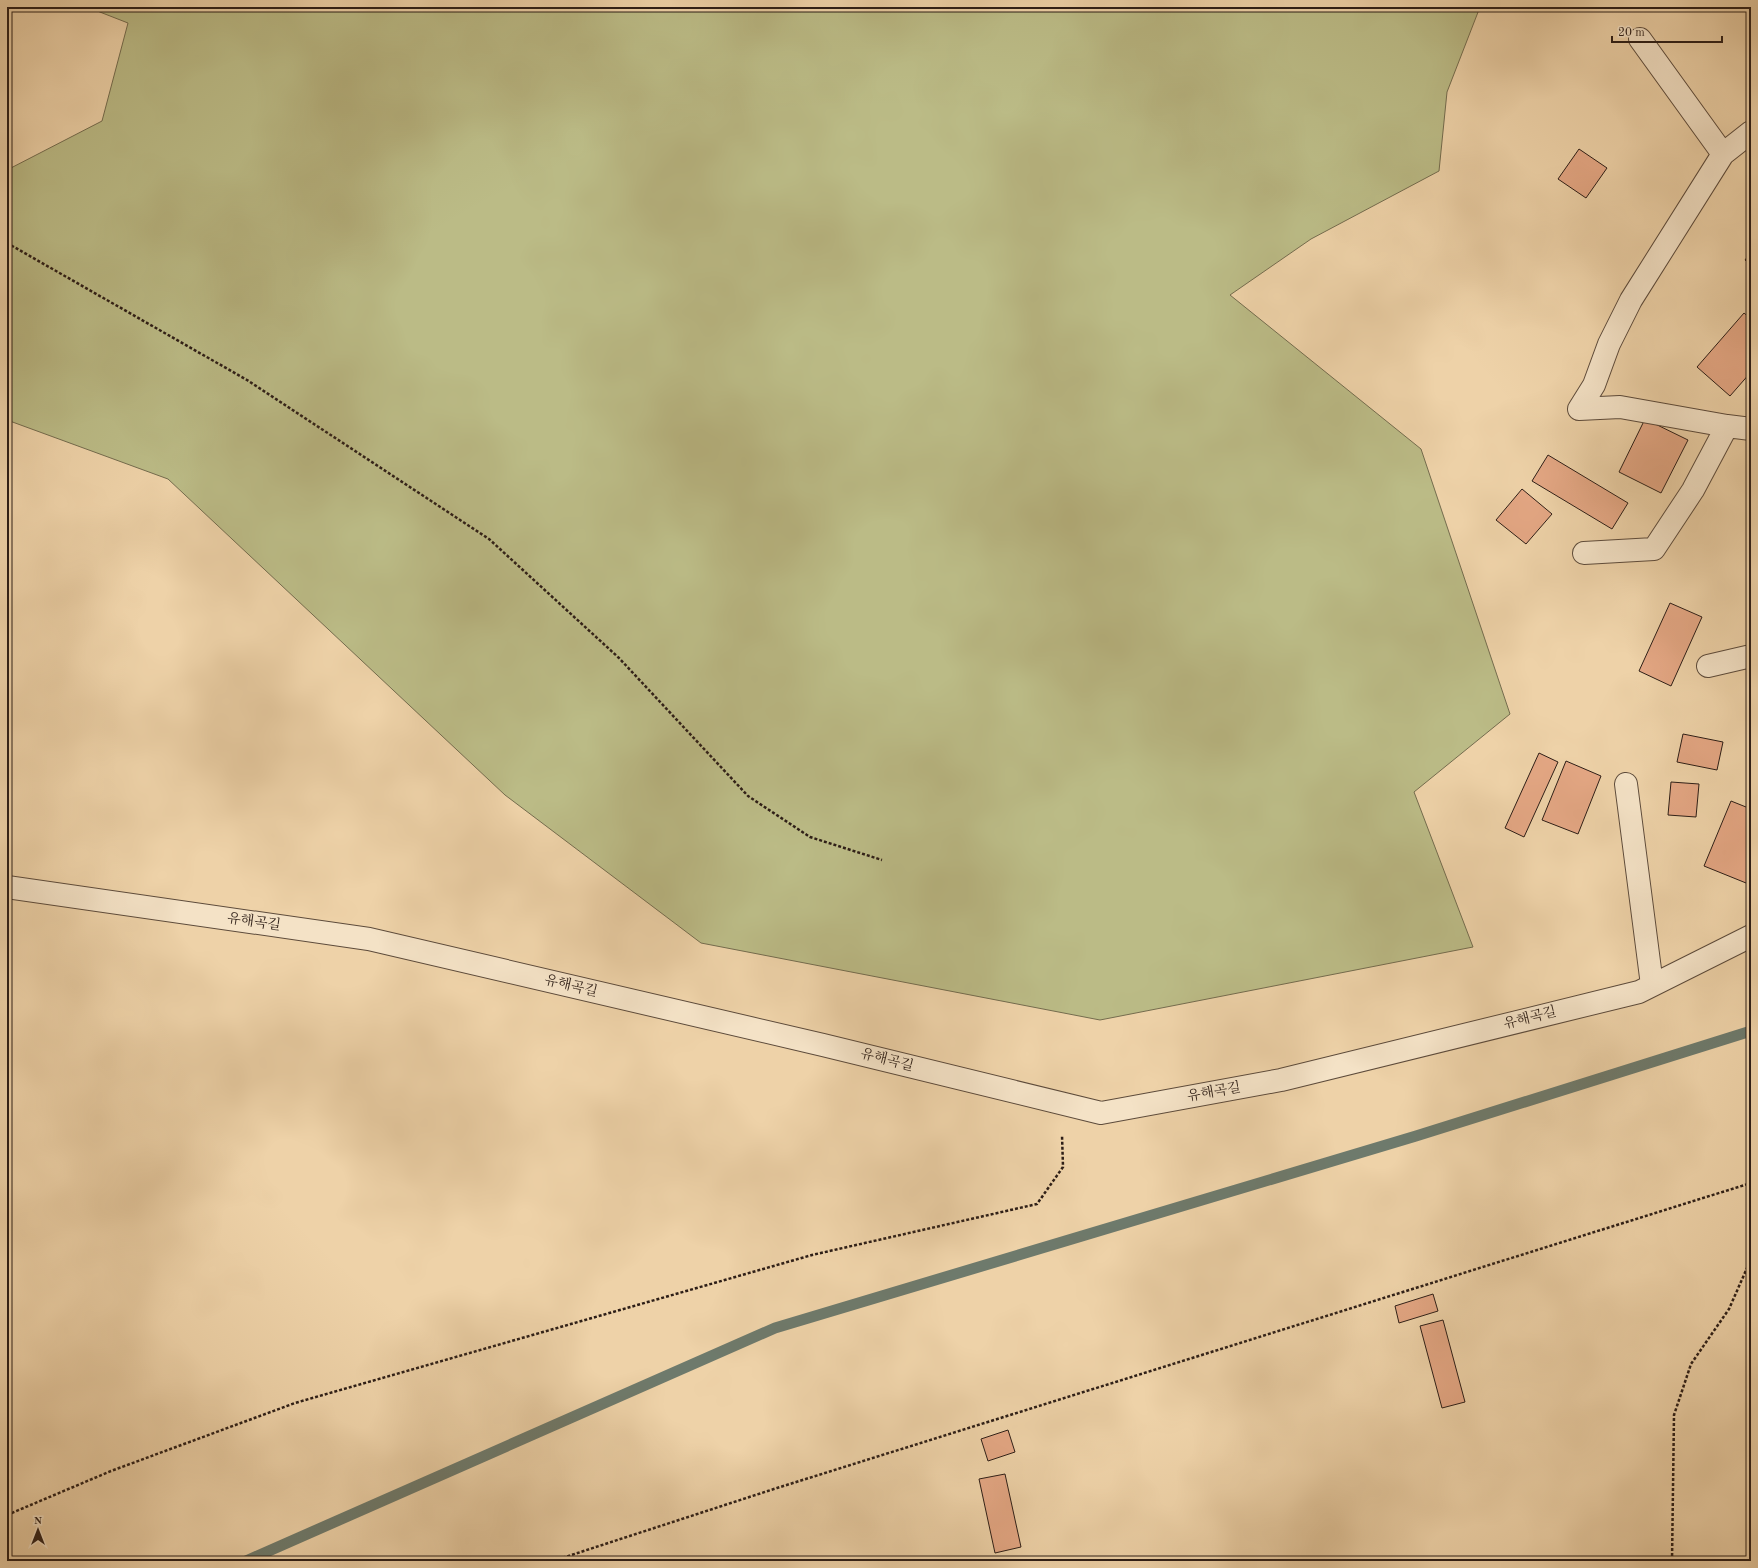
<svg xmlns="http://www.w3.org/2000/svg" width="1758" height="1568" font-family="'Old Standard TT','Noto Serif KR',serif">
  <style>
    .green { fill: #bbbb86; stroke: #746c4e }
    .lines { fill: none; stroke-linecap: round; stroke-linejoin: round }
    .stream { stroke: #6e7a6c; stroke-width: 11 }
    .building { fill: #e4a784; stroke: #2d1e17 }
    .minor-casing { stroke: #5d4b3b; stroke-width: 24 }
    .path { stroke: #2d1e17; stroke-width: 2.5; stroke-dasharray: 3 2; stroke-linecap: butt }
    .minor { stroke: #f4e2c6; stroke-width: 22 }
    .labels { text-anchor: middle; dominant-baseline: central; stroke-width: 3; stroke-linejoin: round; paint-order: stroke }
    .street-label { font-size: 14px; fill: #2d1e17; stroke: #f4e2c6 }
  </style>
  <rect width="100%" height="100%" fill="#eed2a8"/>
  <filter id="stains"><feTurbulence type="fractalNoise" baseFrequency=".005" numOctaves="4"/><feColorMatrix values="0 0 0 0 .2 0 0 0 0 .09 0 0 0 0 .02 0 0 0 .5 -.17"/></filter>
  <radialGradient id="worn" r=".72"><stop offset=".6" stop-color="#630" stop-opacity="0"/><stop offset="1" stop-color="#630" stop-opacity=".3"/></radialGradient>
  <path class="green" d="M87,7H1480L1447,92L1439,171L1311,239L1230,295L1421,449L1510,714L1414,792L1473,947L1100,1020L701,943L505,795L168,479L7,420V170L102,121L128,23Z"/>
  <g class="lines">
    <path class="stream" d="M246,1561L775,1328L1416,1136L1751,1031"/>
  </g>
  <path class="building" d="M1579,149L1607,168L1586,198L1558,179Z
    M1751,252V265L1745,260Z
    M1744,313L1751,319V372L1730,396L1697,367Z
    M1645,419L1688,440L1661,493L1619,472Z
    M1548,455L1628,503L1612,529L1532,481Z
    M1522,489L1552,514L1526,544L1496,520Z
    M1670,603L1702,617L1671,686L1639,671Z
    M1683,734L1723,742L1717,770L1677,762Z
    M1539,753L1558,762L1524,837L1505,828Z
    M1566,761L1601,776L1578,834L1542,820Z
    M1671,782L1699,784L1696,817L1668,815Z
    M1731,801L1751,809V885L1704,866Z
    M1433,1294L1438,1311L1399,1323L1395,1306Z
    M1443,1320L1465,1402L1442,1408L1420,1326Z
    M1008,1430L1015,1452L988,1461L981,1439Z
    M1005,1474L1021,1547L995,1553L979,1479Z"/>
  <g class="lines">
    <g class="minor-casing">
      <path id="minor" d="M1640,39L1723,154
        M1579,409L1594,385L1609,344L1631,300L1723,154L1751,132
        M1579,409L1620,407L1727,426
        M1584,553L1654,549L1693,490L1727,426L1751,429
        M1708,666L1751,656
        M1626,784L1652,985
        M7,887L369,939L823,1045L1101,1113L1281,1080L1639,992L1751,936"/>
    </g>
    <path class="path" d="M7,243L247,380L489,539L619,658L748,796L810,837L882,860
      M7,1515L111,1471L295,1403L812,1255L1037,1204L1063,1167L1062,1135
      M553,1561L777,1488L1751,1183
      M1672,1561L1674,1415L1691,1364L1729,1309L1751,1259"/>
    <use href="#minor" class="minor"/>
  </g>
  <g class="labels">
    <g class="street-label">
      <text transform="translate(254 922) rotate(8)">유해곡길</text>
      <text transform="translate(571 986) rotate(13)">유해곡길</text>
      <text transform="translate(1530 1018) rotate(-14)">유해곡길</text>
      <text transform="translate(887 1060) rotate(14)">유해곡길</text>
      <text transform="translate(1214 1092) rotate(-10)">유해곡길</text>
    </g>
  </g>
  <rect width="1758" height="1568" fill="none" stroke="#eed2a8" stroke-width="24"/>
  <rect x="8" y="8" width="1742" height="1552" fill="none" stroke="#2d1e17" stroke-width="2"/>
  <rect x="12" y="12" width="1734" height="1544" fill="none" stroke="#2d1e17"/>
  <g transform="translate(38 1530)" stroke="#f4e2c6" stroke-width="3" paint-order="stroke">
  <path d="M0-3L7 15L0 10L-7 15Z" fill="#2d1e17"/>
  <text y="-6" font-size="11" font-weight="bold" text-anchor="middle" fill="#2d1e17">N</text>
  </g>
  <path d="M1612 36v6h110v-6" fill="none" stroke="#2d1e17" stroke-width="2"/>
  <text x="1618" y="36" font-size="12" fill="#2d1e17" stroke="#f4e2c6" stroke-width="3" paint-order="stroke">20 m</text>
  <rect width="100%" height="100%" filter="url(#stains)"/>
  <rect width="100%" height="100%" fill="url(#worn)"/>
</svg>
